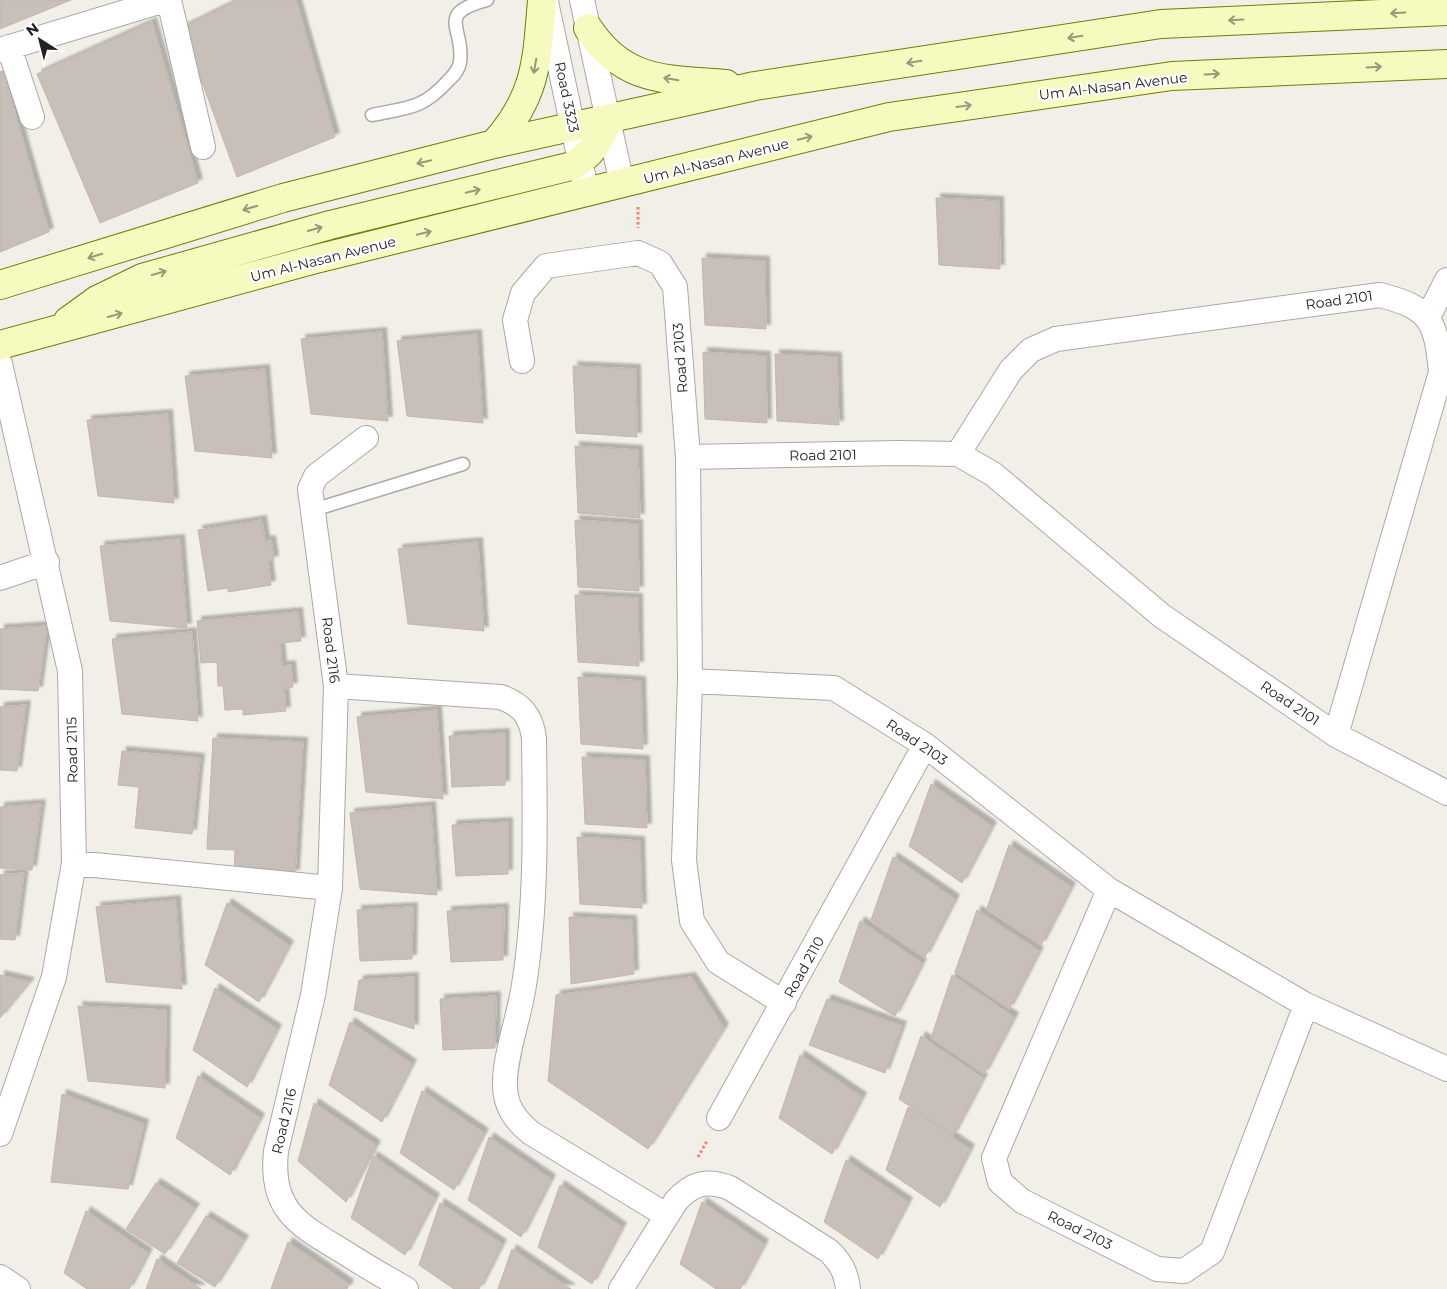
<svg xmlns="http://www.w3.org/2000/svg" width="1447" height="1289" font-family="Montserrat,sans-serif">
  <style>
    .building { fill: #c7bfb8; stroke: #c4b6ab; filter: url(#shadow) }
    .lines { fill: none; stroke-linecap: round; stroke-linejoin: round }
    .lane-casing { stroke: #a9a9a9; stroke-width: 15 }
    .street-casing { stroke: #a9a9a9; stroke-width: 26 }
    .secondary-casing { stroke: #707d05; stroke-width: 30 }
    .path { stroke: #fa8072; stroke-width: 3; stroke-dasharray: 2.5 2.5; stroke-linecap: butt }
    .lane { stroke: #fff; stroke-width: 12 }
    .street { stroke: #fff; stroke-width: 24 }
    .secondary { stroke: #f7fabf; stroke-width: 28 }
    .oneway { stroke: #979978 }
    .labels { text-anchor: middle; dominant-baseline: central; stroke-width: 4.5; stroke-linejoin: round; paint-order: stroke }
    .street-label { font-size: 14px; fill: #222; stroke: #fff }
  </style>
  <defs>
    <filter id="shadow"><feDropShadow dx="4.5" dy="-4.5" stdDeviation="1" flood-color="#0004"/></filter>
  </defs>
  <rect width="100%" height="100%" fill="#f2efe9"/>
  <path class="building" d="M0,0H71L0,29Z
    M239,0H296L335,137L237,177L182,28Z
    M152,22L198,183L100,223L37,74Z
    M3,71L49,232L0,252V72Z
    M936,198L999,201L1000,269L939,265Z
    M702,258L765,261L766,329L705,325Z
    M382,332L388,421L311,414L301,339Z
    M477,334L483,423L407,416L397,341Z
    M703,352L766,356L767,423L705,419Z
    M775,354L837,357L839,425L777,421Z
    M573,366L636,369L637,437L576,433Z
    M265,369L272,458L195,451L185,376Z
    M168,414L174,503L98,496L87,420Z
    M575,446L638,450L640,518L578,513Z
    M262,520L265,541L271,540L274,560L268,561L271,585L228,592V588L208,591L198,530Z
    M575,520L638,524L639,591L578,587Z
    M180,539L187,628L110,621L100,546Z
    M478,542L484,631L408,624L398,549Z
    M575,595L638,598L639,666L578,662Z
    M298,612L301,641L280,643L282,666L291,665L293,687L284,688L286,711L243,715V709L225,710L223,686H218L217,662L201,663L197,621Z
    M47,626L38,691L0,689V629Z
    M192,632L198,721L122,714L112,639Z
    M578,677L641,681L643,749L581,744Z
    M26,705L17,771L0,770V707Z
    M437,710L443,799L366,792L357,717Z
    M505,733V785L452,787L449,736Z
    M213,738L303,742L295,874L234,871L235,850L207,849Z
    M122,751L200,758L192,834L135,828L139,787L118,785Z
    M582,757L645,760L647,828L585,824Z
    M931,784L992,826L962,883L909,846Z
    M41,804L32,870L0,868V807Z
    M431,806L437,895L360,889L350,813Z
    M508,822V874L456,876L452,825Z
    M577,837L640,841L642,908L580,904Z
    M1009,845L1071,887L1041,945L987,908Z
    M893,857L955,899L925,957L871,920Z
    M24,873L15,940L0,939V875Z
    M176,900L182,989L106,982L96,907Z
    M227,903L289,945L259,1002L205,965Z
    M413,907L412,959L360,961L357,910Z
    M504,908L503,960L451,962L447,911Z
    M977,910L1039,951L1009,1009L955,972Z
    M569,917L632,920L634,974L571,984Z
    M860,921L922,963L895,1016L839,982Z
    M0,975L30,982L0,1018Z
    M952,975L1014,1017L984,1074L931,1038Z
    M414,977V1029L354,1010L359,980Z
    M691,977L724,1028L648,1149L548,1081L556,995Z
    M215,988L277,1029L247,1087L193,1050Z
    M496,996L495,1048L443,1050L440,999Z
    M827,999L902,1026L885,1073L809,1045Z
    M78,1006L166,1010L165,1088L88,1081Z
    M350,1022L412,1064L382,1122L329,1085Z
    M921,1036L983,1078L953,1135L899,1099Z
    M800,1055L862,1097L832,1154L779,1118Z
    M198,1076L260,1118L230,1175L176,1138Z
    M422,1091L484,1133L454,1190L400,1153Z
    M62,1094L144,1124L128,1189L51,1182Z
    M314,1103L376,1145L346,1202L298,1161Z
    M908,1107L970,1149L940,1207L886,1170Z
    M489,1137L551,1179L521,1237L468,1200Z
    M373,1156L435,1198L405,1255L351,1218Z
    M846,1160L908,1202L878,1259L824,1222Z
    M156,1183L195,1208L165,1254L126,1229Z
    M560,1185L622,1227L592,1284L538,1247Z
    M702,1202L764,1244L740,1289H716L680,1264Z
    M440,1203L502,1244L479,1289H454L419,1265Z
    M86,1211L148,1253L129,1289H87L64,1273Z
    M206,1216L244,1240L215,1287L177,1263Z
    M288,1242L349,1284L347,1289H271Z
    M512,1249L571,1289H498Z
    M157,1259L201,1289H146Z"/>
  <g class="lines">
    <g class="lane-casing">
      <path id="lane" d="M372,115C409,107 421,110 448,81C453,76 459,70 460,62C465,28 434,14 487,0
        M313,510L463,464"/>
    </g>
    <g class="street-casing">
      <path id="street" d="M169,0L203,147
        M582,0L622,184
        M546,2L587,193
        M9,47L32,117
        M0,50L165,0
        M1428,317L1447,280
        M522,361L515,320L523,293L546,266L638,253L660,263L675,287L688,457L690,681L684,860L692,921L718,962L784,1003
        M0,364L70,671L74,863L54,977L0,1134
        M366,438L316,476L310,489L336,686L330,888L313,995L276,1151C270,1207 295,1223 339,1249C361,1263 383,1276 406,1289
        M958,454L1011,370L1031,350L1056,339L1380,295C1431,308 1436,321 1441,372L1336,735
        M688,457L899,453L958,454L993,474L1162,616L1336,735L1447,793
        M0,578L47,562
        M690,681L834,688L925,745L1109,890L1306,1005L1447,1069
        M336,686L501,697C522,705 531,716 534,738C535,820 537,903 524,985C520,1014 504,1058 505,1085C505,1106 515,1120 531,1133L666,1215
        M74,863L330,888
        M1109,890L994,1158L1000,1182L1022,1201L1157,1269L1184,1271L1212,1252L1306,1005
        M719,1118L925,745
        M0,1277L18,1289
        M621,1289L676,1201C692,1183 708,1179 730,1188L829,1251C841,1263 846,1272 848,1289"/>
    </g>
    <g class="secondary-casing">
      <path id="secondary" d="M588,28C624,83 666,79 726,84
        M494,144C537,96 537,61 542,0
        M0,285L283,198L494,144L755,86L1161,24L1447,11
        M68,321L97,300L142,278L330,225L572,166C591,155 601,141 607,119
        M0,345L312,260L889,117L1172,76L1447,64"/>
    </g>
    <path class="path" d="M638,207V228
      M698,1157L707,1141"/>
    <use href="#lane" class="lane"/>
    <use href="#street" class="street"/>
    <use href="#secondary" class="secondary"/>
  </g>
  <defs><path id="oneway-shaft" d="M-6 0H5M1.5-3L5.5 0L1.5 3" fill="none" stroke-width="1.6" stroke-linecap="round" stroke-linejoin="round" transform="scale(1.25)"/></defs>
  <g class="oneway">
    <use href="#oneway-shaft" transform="translate(1398 13) rotate(177)"/>
    <use href="#oneway-shaft" transform="translate(1236 20) rotate(177)"/>
    <use href="#oneway-shaft" transform="translate(1075 37) rotate(171)"/>
    <use href="#oneway-shaft" transform="translate(914 62) rotate(171)"/>
    <use href="#oneway-shaft" transform="translate(535 66) rotate(100)"/>
    <use href="#oneway-shaft" transform="translate(1374 67) rotate(-3)"/>
    <use href="#oneway-shaft" transform="translate(1212 74) rotate(-3)"/>
    <use href="#oneway-shaft" transform="translate(671 79) rotate(-171)"/>
    <use href="#oneway-shaft" transform="translate(964 106) rotate(-8)"/>
    <use href="#oneway-shaft" transform="translate(805 138) rotate(-14)"/>
    <use href="#oneway-shaft" transform="translate(424 162) rotate(166)"/>
    <use href="#oneway-shaft" transform="translate(473 191) rotate(-13)"/>
    <use href="#oneway-shaft" transform="translate(250 208) rotate(163)"/>
    <use href="#oneway-shaft" transform="translate(315 229) rotate(-16)"/>
    <use href="#oneway-shaft" transform="translate(424 233) rotate(-14)"/>
    <use href="#oneway-shaft" transform="translate(95 256) rotate(163)"/>
    <use href="#oneway-shaft" transform="translate(159 273) rotate(-16)"/>
    <use href="#oneway-shaft" transform="translate(115 315) rotate(-15)"/>
  </g>
  <g class="labels">
    <g class="street-label">
      <text transform="translate(1113 86) rotate(-7)">Um Al-Nasan Avenue</text>
      <text transform="translate(567 97) rotate(78)">Road 3323</text>
      <text transform="translate(716 161) rotate(-14)">Um Al-Nasan Avenue</text>
      <text transform="translate(323 259) rotate(-14)">Um Al-Nasan Avenue</text>
      <text transform="translate(1339 300) rotate(-8)">Road 2101</text>
      <text transform="translate(680 358) rotate(-94)">Road 2103</text>
      <text transform="translate(823 455) rotate(-1)">Road 2101</text>
      <text transform="translate(331 650) rotate(83)">Road 2116</text>
      <text transform="translate(1290 703) rotate(34)">Road 2101</text>
      <text transform="translate(917 742) rotate(34)">Road 2103</text>
      <text transform="translate(72 750) rotate(-91)">Road 2115</text>
      <text transform="translate(804 967) rotate(-61)">Road 2110</text>
      <text transform="translate(284 1121) rotate(-77)">Road 2116</text>
      <text transform="translate(1080 1230) rotate(26)">Road 2103</text>
    </g>
  </g>
  <g transform="translate(40 40) rotate(324)" stroke="#ffffff" stroke-width="4" paint-order="stroke">
  <path d="M0-4L9 19L0 12L-9 19Z" fill="#222222"/>
  <text y="-8" font-size="14" font-weight="bold" text-anchor="middle" fill="#222222">N</text>
  </g>
</svg>
